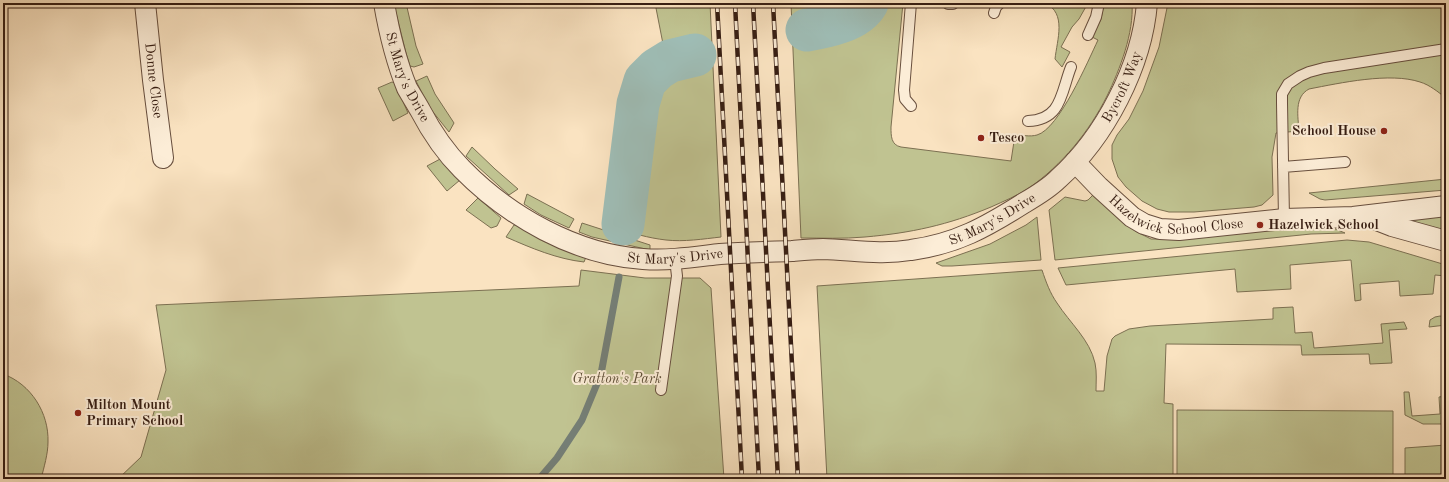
<svg xmlns="http://www.w3.org/2000/svg" width="1449" height="482" font-family="'Old Standard TT',serif">
  <style>
    .green { fill: #c0c391; stroke: #7c7052 }
    .lines { fill: none; stroke-linecap: round; stroke-linejoin: round }
    .stream { stroke: #757e75; stroke-width: 7 }
    .river { stroke: #9fbeb7; stroke-width: 43 }
    .lane-casing { stroke: #684f3e; stroke-width: 12 }
    .street-casing { stroke: #684f3e; stroke-width: 22 }
    .lane { stroke: #fcedd7; stroke-width: 10 }
    .street { stroke: #fcedd7; stroke-width: 20 }
    .rail-casing { stroke: #371e13; stroke-width: 4.5 }
    .rail { stroke: #fcedd7; stroke-width: 3; stroke-dasharray: 9; stroke-linecap: butt }
    .poi-dot { fill: #8f2418; stroke: #fcedd7; stroke-width: 1.5 }
    .labels { text-anchor: middle; dominant-baseline: central; stroke-width: 4; stroke-linejoin: round; paint-order: stroke }
    .street-label { font-size: 14px; fill: #371e13; stroke: #fcedd7 }
    .poi-label { font-size: 14px; font-weight: bold; fill: #371e13; stroke: #fcedd7; text-anchor: start }
    .park-label { font-size: 14px; font-style: italic; fill: #605039; stroke: #fcedd7 }
  </style>
  <rect width="100%" height="100%" fill="#fae3c1"/>
  <filter id="stains"><feTurbulence type="fractalNoise" baseFrequency=".005" numOctaves="4"/><feColorMatrix values="0 0 0 0 .2 0 0 0 0 .09 0 0 0 0 .02 0 0 0 .5 -.17"/></filter>
  <radialGradient id="worn" r=".72"><stop offset=".6" stop-color="#630" stop-opacity="0"/><stop offset="1" stop-color="#630" stop-opacity=".3"/></radialGradient>
  <path class="green" d="M406,3L416,46L423,64L414,67L410,66L406,53L395,9L398,5Z
    M655,3H710L721,237C703,239 684,242 666,240C648,238 632,233 615,228L630,104L633,91L640,76L639,60L664,49Z
    M791,3H903L891,127C891,136 891,145 901,147L1011,161L1015,135C1022,135 1030,137 1037,135C1059,129 1088,61 1098,40L1092,37L1101,19L1104,3H1132C1134,33 1120,69 1107,96C1089,132 1062,165 1029,188C1017,196 1004,201 991,207C948,225 911,233 865,237C843,239 822,238 801,238Z
    M1045,3H1058L1060,7L1063,6L1062,3H1088L1079,19L1072,27L1061,47L1070,52L1062,67L1055,59C1057,40 1067,13 1045,3Z
    M1168,3H1446V98C1438,92 1430,85 1420,82C1390,72 1340,83 1309,89C1294,97 1298,116 1299,131L1276,133L1272,157L1273,195L1262,205L1254,207L1194,212H1169L1157,209L1142,201L1126,187L1118,177L1112,159V145L1117,135L1129,119L1143,91L1159,47Z
    M427,76L435,94L454,123L449,132L429,107L416,81Z
    M392,82L395,83L408,113L393,121L378,88Z
    M472,147L495,169L518,189L509,195L466,156Z
    M442,158L460,180L447,191L427,166Z
    M1446,179V190L1325,200L1320,199L1309,193Z
    M527,194L574,219L569,228L541,215L524,204Z
    M1093,195L1135,231L1151,239H1171L1308,224L1328,226L1345,233L1311,234L1055,260L1049,210L1065,197L1085,201L1088,200Z
    M478,198L501,218L497,226L491,228L466,210Z
    M1446,213V235L1408,223L1405,218Z
    M1037,217L1041,260L952,266H942L936,263L990,244L1026,225Z
    M582,223L650,245V250L592,237L579,232Z
    M514,225H518L586,257L584,262C557,259 531,248 506,237Z
    M1347,240L1369,242L1446,265V276L1435,275L1433,294L1400,296L1399,281L1360,284L1361,300L1355,301L1351,260L1290,265L1291,289L1237,292L1235,269L1066,285L1058,268Z
    M581,270L645,278H700L711,288L724,479H118L141,457L166,370L156,305L579,286Z
    M1042,270C1046,282 1050,293 1057,303C1070,323 1090,340 1095,363C1097,372 1096,382 1096,391H1104L1107,356L1112,339L1115,336L1129,329L1150,326L1273,319V308L1293,307L1295,333L1312,332L1314,348L1383,343L1381,324L1404,322L1407,329L1389,330L1392,363L1370,364L1369,354L1302,355L1301,345L1166,344L1164,403L1173,404V479H827L817,286Z
    M1440,316L1446,317V325L1429,327L1430,320L1435,317Z
    M3,374C31,384 49,413 48,442C48,454 44,467 41,479H3Z
    M1404,392H1409L1412,416L1440,414L1439,397L1446,396V424H1423L1405,415Z
    M1177,410L1393,411V479H1177Z
    M1446,445V479H1405V448Z"/>
  <g class="lines">
    <path class="stream" d="M539,479L557,458L582,420L601,374L619,277"/>
    <path class="river" d="M807,30C825,27 857,21 867,3
      M623,224L638,104L645,81L657,69L670,61L695,55"/>
    <g class="lane-casing">
      <path id="lane" d="M948,4H953V3
        M994,13L996,7L1000,3
        M1088,35L1096,17L1099,3
        M911,106L905,99L904,90L911,3
        M1028,121C1062,120 1061,92 1071,67
        M1283,167L1345,162
        M1284,219L1282,103V94L1288,84L1300,76L1309,72L1324,68L1446,49
        M661,390L677,276L675,259"/>
    </g>
    <g class="street-casing">
      <g id="street">
        <path id="s1" d="M145,3L153,80L163,158"/>
        <path id="s2" d="M384,3C389,32 396,61 407,88C411,95 416,103 420,110C431,131 445,152 462,169C508,216 576,255 643,259C669,261 694,257 720,254C744,252 768,252 792,251C803,250 813,249 823,249C853,250 881,255 911,250C956,244 986,227 1024,203C1036,196 1048,189 1058,179C1105,137 1142,66 1147,3"/>
        <path id="s3" d="M1075,162L1099,187L1132,217L1144,224L1160,229L1179,230L1284,219L1353,217L1446,206"/>
        <path d="M1369,217L1392,226L1446,241"/>
      </g>
    </g>
    <use href="#lane" class="lane"/>
    <use href="#street" class="street"/>
    <g class="rail-casing">
      <path id="rail" d="M717,3L742,479
        M735,3L759,479
        M753,3L778,479
        M773,3L798,479"/>
    </g>
    <use href="#rail" class="rail"/>
  </g>
  <g class="poi-dot">
    <circle cx="1384" cy="131" r="4"/>
    <circle cx="981" cy="138" r="4"/>
    <circle cx="1260" cy="225" r="4"/>
    <circle cx="78" cy="413" r="4"/>
  </g>
  <g class="labels">
    <g class="street-label">
      <text stroke="none"><textPath href="#s2" startOffset="78">St Mary's Drive</textPath></text>
      <text stroke="none"><textPath href="#s1" startOffset="78">Donne Close</textPath></text>
      <text stroke="none"><textPath href="#s2" startOffset="940">Bycroft Way</textPath></text>
      <text stroke="none"><textPath href="#s3" startOffset="122">Hazelwick School Close</textPath></text>
      <text stroke="none"><textPath href="#s2" startOffset="749">St Mary's Drive</textPath></text>
      <text stroke="none"><textPath href="#s2" startOffset="425">St Mary's Drive</textPath></text>
    </g>
    <g class="poi-label">
      <text x="1376" y="131" text-anchor="end">School House</text>
      <text x="989" y="138">Tesco</text>
      <text x="1268" y="225">Hazelwick School</text>
      <text x="86" y="405">Milton Mount<tspan x="86" dy="16">Primary School</tspan></text>
    </g>
    <g class="park-label">
      <text x="617" y="379">Gratton's Park</text>
    </g>
  </g>
  <rect width="1449" height="482" fill="none" stroke="#fae3c1" stroke-width="16"/>
  <rect x="4" y="4" width="1441" height="474" fill="none" stroke="#371e13" stroke-width="2"/>
  <rect x="8" y="8" width="1433" height="466" fill="none" stroke="#371e13"/>
  <rect width="100%" height="100%" filter="url(#stains)"/>
  <rect width="100%" height="100%" fill="url(#worn)"/>
</svg>
